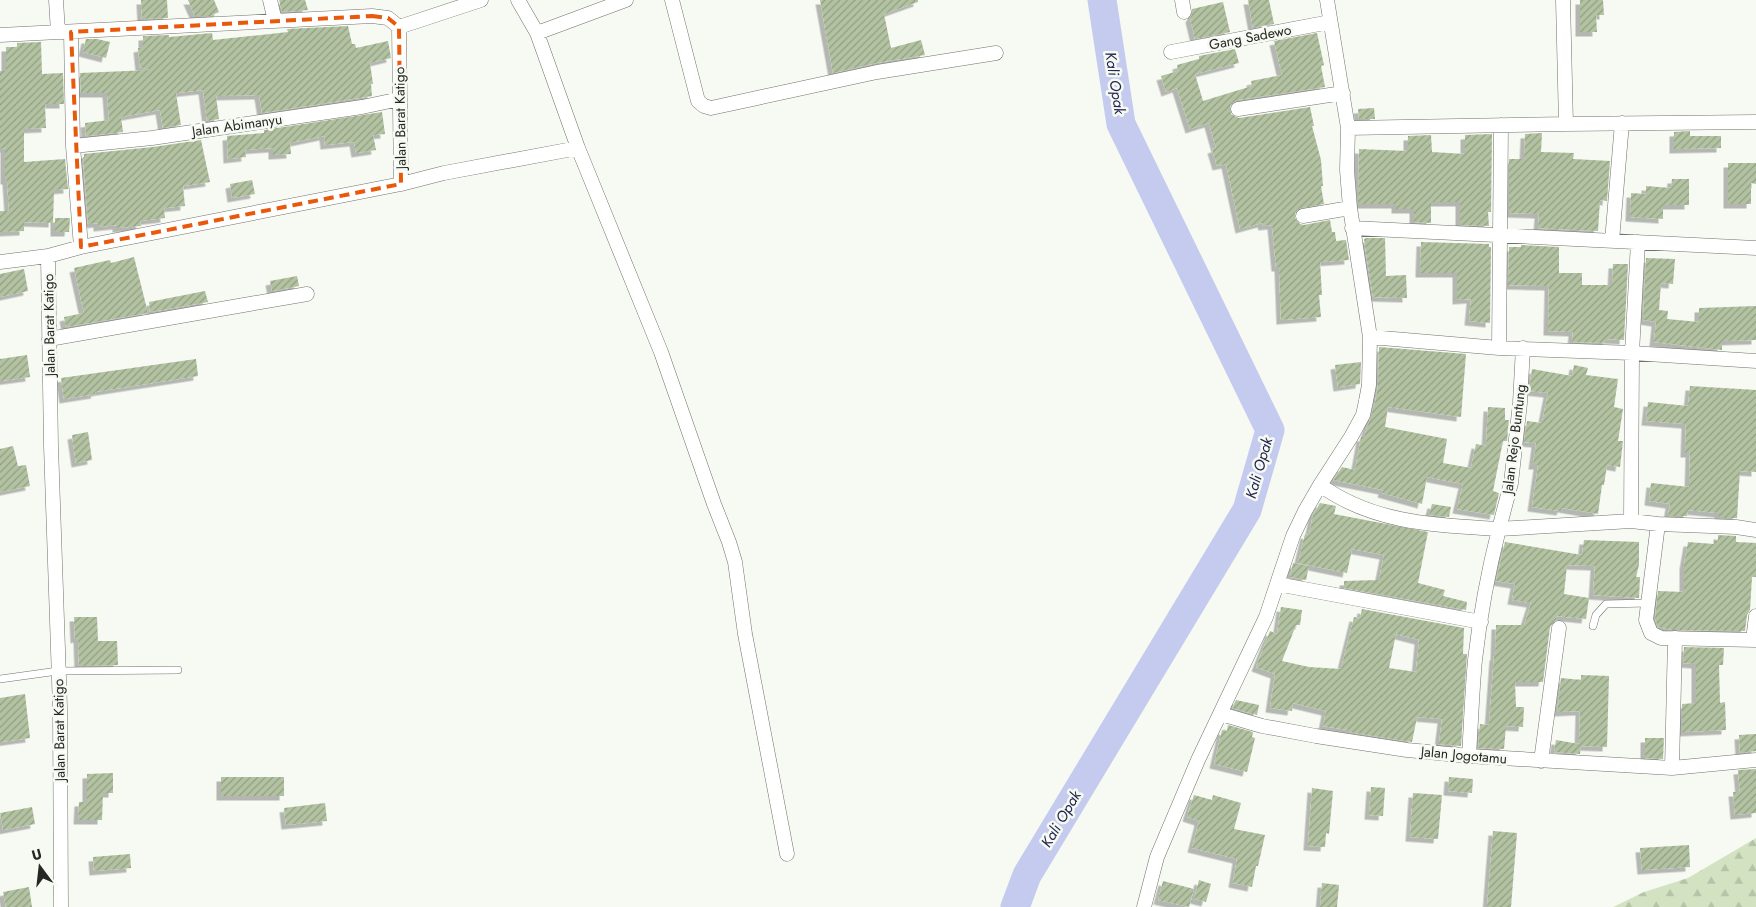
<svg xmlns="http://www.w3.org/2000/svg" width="1756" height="907" font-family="Jost,sans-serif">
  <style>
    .forest { fill: url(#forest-firs) }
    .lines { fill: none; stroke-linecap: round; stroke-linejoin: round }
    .river { stroke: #c5cbee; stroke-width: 29 }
    .building { fill: url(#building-hatch); fill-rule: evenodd; filter: url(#shadow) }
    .service-casing { stroke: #70736c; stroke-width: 8 }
    .minor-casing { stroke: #70736c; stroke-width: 15 }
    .service { stroke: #fff; stroke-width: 7 }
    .minor { stroke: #fff; stroke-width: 14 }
    .marked { fill: none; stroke: #e8590c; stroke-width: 4; stroke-dasharray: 10 6; stroke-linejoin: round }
    .labels { text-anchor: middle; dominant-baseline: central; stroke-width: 5; stroke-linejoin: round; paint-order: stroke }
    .street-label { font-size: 14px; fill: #262724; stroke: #f6faf2 }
    .water-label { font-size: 15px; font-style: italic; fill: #232551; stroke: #f6faf2 }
  </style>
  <defs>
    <pattern id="forest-firs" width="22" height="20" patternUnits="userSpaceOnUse" patternTransform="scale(1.25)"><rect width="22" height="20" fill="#d3e3c2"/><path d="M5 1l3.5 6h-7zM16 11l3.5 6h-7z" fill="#b5c3a7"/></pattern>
    <pattern id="building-hatch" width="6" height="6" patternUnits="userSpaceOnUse" patternTransform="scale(1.25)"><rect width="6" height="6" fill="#b3c3a2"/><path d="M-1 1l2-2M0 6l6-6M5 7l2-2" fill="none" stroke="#919e84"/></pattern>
    <filter id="shadow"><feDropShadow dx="-4.5" dy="4.5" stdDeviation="0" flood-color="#0004"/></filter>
  </defs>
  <rect width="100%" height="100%" fill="#f6faf2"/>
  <path class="forest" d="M1756,838V907H1613L1644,892L1688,878Z"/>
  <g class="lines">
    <path class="river" d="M1015,907L1027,875L1247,510L1270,430L1121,124L1102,0"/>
  </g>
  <path class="building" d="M141,0H167L168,18L142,19Z
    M188,0H214L219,12L210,16H195Z
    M279,0H305L308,10L282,12Z
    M820,0H918V2L884,14L891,48L921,40L925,55L876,63L833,73Z
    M1248,0H1269L1274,24L1253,28Z
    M1580,0H1603L1604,15H1596L1597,32H1580Z
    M1223,2L1230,32L1195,39L1190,18L1192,15V9Z
    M348,26L352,44H355L356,48L388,41L391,58L370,63L373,84H371L372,96L262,113L259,95L216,96L219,119L207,121L203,90L176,93L181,125L163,128L160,110L121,117L123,132L86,136L85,123L109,120L107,93H81L80,73L150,70L140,67L138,48L143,47V36L169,35V37L212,33L213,40L288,32L287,29Z
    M1317,33L1324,65L1321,66L1325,87L1237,100L1232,103L1230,106L1231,114L1239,118L1310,107L1314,126H1312L1321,160L1323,186H1321L1324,204L1298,209L1295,213V218L1300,224L1304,225L1330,220L1332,232H1335L1336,241L1346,240L1349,260L1320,262L1322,295H1319L1321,317L1281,320L1279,267H1276L1272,225L1263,226L1262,223L1240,229L1226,164L1217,166L1212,149L1216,148L1209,123L1190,129L1177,88L1166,92L1161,76L1178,71L1177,65L1199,59V56L1235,49L1239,63L1195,74L1203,101L1252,86L1251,81L1282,75L1274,41Z
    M86,39H97L110,42L106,58L83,52Z
    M41,42L42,74L63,73L64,104H45L46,128L24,129V162L65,159L68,189L54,190L53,223L24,222V231L0,232V211H9L7,180H5V148L0,149V71H6V47H17V43Z
    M1374,108L1375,119H1359L1358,109Z
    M382,112L385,134L373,135L376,150L356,153L354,142L325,145L324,136L290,143L291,154L273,155V148L245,150L246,157L228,159L227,136L264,133V130Z
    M1690,131V136H1721V148L1674,149V132Z
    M1542,133L1541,152L1574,153L1573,159L1610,161L1607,201L1600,200L1598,231L1538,228L1539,214L1509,213V159H1524L1525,134Z
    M1492,134L1491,212H1488L1489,226L1460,225V202H1431V223L1414,222V209H1396V204H1358L1359,149L1408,151V136L1431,135L1432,152L1465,154V135Z
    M201,140L210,182L183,186L185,206L164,208L165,218L140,221L141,226L117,228V225L98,227V223L88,224L83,157H84V154L153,147Z
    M1728,163H1756V184L1751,183V204H1728Z
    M1672,179H1689V205H1663V219L1630,217L1631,193L1646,194V186L1671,188Z
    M252,180L255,194L232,198L230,184Z
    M55,218H70L69,232H55Z
    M1367,238H1385L1386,276L1406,275L1407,298L1373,297L1364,239Z
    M1421,242L1489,244V247H1491L1490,323L1469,321L1471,299L1457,300V273H1420Z
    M1521,245L1559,247V273H1582V285H1612L1613,264H1628L1624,340L1607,339V343L1572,342L1573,332L1548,331L1549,286L1508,285L1509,247H1521Z
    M134,257L148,313L66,327L64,317L84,313L74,268L110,260L111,263Z
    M1646,258L1675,259L1673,284L1661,283L1659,310L1668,311L1667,319L1699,322V308L1756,306V340L1722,341V350L1654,342L1656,322L1643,320Z
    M24,269L28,291L0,297V274Z
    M297,276L299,286L272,291L270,281Z
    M205,291L208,302L150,312L149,302Z
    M1379,347L1466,354L1461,417L1388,407L1385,427L1447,439L1443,463L1471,468L1476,444L1486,446L1488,407L1505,408V420H1509L1507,441H1503L1493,491L1499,493L1494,515L1457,509L1463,484L1427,477L1422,504L1382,493L1383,490L1333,480L1342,467L1355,470L1361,437H1364L1375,403L1378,385Z
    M27,355L30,377L0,381V359Z
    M196,359L198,376L95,392L96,394L64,399L61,378Z
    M1361,362L1360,384L1338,387L1335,365Z
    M1574,365L1588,368L1586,375L1618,379L1614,407L1623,409L1618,441H1623L1620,467L1607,465L1604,485H1602L1598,514L1562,508L1561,511L1532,507L1538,465H1533L1536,443L1524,442L1527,421L1542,423L1548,393L1529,391L1532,369L1572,376Z
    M1690,386L1756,390V472L1740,471L1737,518H1719V513L1688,510L1687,516H1668L1670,504L1649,501L1651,483L1689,487L1690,453H1685L1686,424L1646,421L1648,402L1688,406Z
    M88,432L92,460L76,463L72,435Z
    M13,446L18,466L26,465L30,486L0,492V449Z
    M1320,503L1336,506L1334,514L1428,532L1418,583L1445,590L1443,596L1467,602L1466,610L1344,588V581L1379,580L1384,555L1352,549L1347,573L1298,563L1305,534L1309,535L1313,515Z
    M1432,504L1451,507L1449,517L1429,515Z
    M1718,535L1736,536V542L1756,543V577H1752L1750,610L1747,615L1745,631L1673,630L1658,627L1655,619L1658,591L1684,592V565L1688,542L1714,544V541H1718Z
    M1584,540L1639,542V565L1636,577H1640L1639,598L1593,595L1595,566L1567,565L1564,594L1589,598L1586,619L1556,616V620L1550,627L1543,682H1515L1516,707H1524L1523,727L1506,726L1504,749L1478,748L1480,724L1489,725L1494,656H1495L1496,625H1524L1531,603L1512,600L1515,584L1496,581L1505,542L1582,555Z
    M1293,563L1309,566L1306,580L1290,577Z
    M1281,607L1302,610L1300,625H1296L1282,661L1309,667L1341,669L1354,617L1360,618L1362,609L1464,628L1463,654H1467L1461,746L1439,744L1442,719L1417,717L1412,742L1349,732V730L1323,726L1326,711L1293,703L1292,711L1270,708L1275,674L1256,667L1270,631L1277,634ZM1396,634L1419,640L1416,672L1389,668Z
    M74,617H97L98,641H117L118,665L79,666L78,638L75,639Z
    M1684,647L1724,648L1723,665H1719L1720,703L1725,702L1726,730L1682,732V704L1696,703V664L1683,663Z
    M1581,675L1609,676L1607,747L1581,746L1580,754L1554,752L1556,740L1579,744L1580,711L1557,712L1561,678L1581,680Z
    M25,694L30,738L0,742V698Z
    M1236,700L1259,705L1257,715L1232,708Z
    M1228,725L1253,732L1252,737L1255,738L1247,772L1214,764L1222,730L1227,731Z
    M1756,734V751L1740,753L1739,735Z
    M1645,738H1664L1663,759L1645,758Z
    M1756,769V813L1735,815L1733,792H1740L1738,770Z
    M113,773V793H103L102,820H78L79,802H87V774Z
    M221,777H284V796H221Z
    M1449,777L1473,779L1472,793L1448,791Z
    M1371,787L1385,788L1383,816L1369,815Z
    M1312,788L1333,791L1329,834L1326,833L1325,847L1308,846Z
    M1413,793L1442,795L1438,839L1410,837Z
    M1194,795L1212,800L1213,795L1241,803L1234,829L1265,835L1258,866H1256L1252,887L1233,883L1237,859L1192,848L1199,821L1187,817Z
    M325,803L327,821L286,825L284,808Z
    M32,807L35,824L3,830L0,813Z
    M1493,831L1517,833L1511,907H1487Z
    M1689,845L1690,867L1642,870L1640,848Z
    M130,854L131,868L94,871L93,857Z
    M1199,880L1211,884L1206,902L1194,899Z
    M1163,881L1194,889L1189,907L1158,900Z
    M1322,883L1339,885L1337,907H1320Z
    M29,887L32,907H6L3,892Z"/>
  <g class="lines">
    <g class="service-casing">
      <path id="service" d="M1593,626L1596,615L1606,604L1648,603
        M0,679L58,671L178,670"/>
    </g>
    <g class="minor-casing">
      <path id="minor" d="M56,0L58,32
        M270,0L275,21
        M518,0L537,33L578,148L661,352L714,504L729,542L735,562L745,634L787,854
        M672,0L698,101L704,106L711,108L877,72L996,53
        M1182,0L1184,12
        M71,32L73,146L81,247
        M537,33L626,0
        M0,35L372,16L388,18L399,27
        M1171,52L1330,22
        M1238,109L1343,93
        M1566,124L1756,122
        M1348,128L1566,124L1563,0
        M73,146L152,138L362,107L400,99
        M401,184L444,173L578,148
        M1303,216L1350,208
        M1352,228L1756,248
        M1612,241L1622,123
        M0,262L48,256
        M1370,337L1499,348L1632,353L1756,361
        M49,339L307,294
        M1499,348L1501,125
        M1320,485C1374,524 1436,525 1499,529L1511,483L1520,403L1523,348
        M1631,521L1632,353L1638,242
        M1658,524L1646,620L1651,633L1661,638L1756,640
        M1277,584L1481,622
        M1753,640L1756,616
        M1221,714L1262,726L1316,736L1407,750L1469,756L1672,768L1756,760
        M1469,756C1471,724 1472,692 1475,660C1480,616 1488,572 1499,529L1631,521L1658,524L1736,527L1756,530
        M1541,761L1559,628
        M1672,768L1675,638
        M61,907L60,708L51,446L48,256L81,247L401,184L399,27L481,0
        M1144,907L1157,857L1198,760L1266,617L1293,536L1305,511L1320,485L1351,437L1363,415L1366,401L1369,385L1370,337L1350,208L1347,170L1348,128L1327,0"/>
    </g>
    <use href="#service" class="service"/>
    <use href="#minor" class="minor"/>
  </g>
  <path class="marked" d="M372,16L388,18L399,27L401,184L81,247L71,32Z"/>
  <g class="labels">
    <g class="street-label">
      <text transform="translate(1250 37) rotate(-11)">Gang Sadewo</text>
      <text transform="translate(400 118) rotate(-91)">Jalan Barat Katigo</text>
      <text transform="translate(237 125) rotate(-8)">Jalan Abimanyu</text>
      <text transform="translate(49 325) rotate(-91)">Jalan Barat Katigo</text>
      <text transform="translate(1514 439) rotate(-83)">Jalan Rejo Buntung</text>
      <text transform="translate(59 730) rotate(-91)">Jalan Barat Katigo</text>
      <text transform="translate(1464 755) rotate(5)">Jalan Jogotamu</text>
    </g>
    <g class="water-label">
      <text transform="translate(1115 83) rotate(81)">Kali Opak</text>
      <text transform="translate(1259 468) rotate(-74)">Kali Opak</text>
      <text transform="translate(1061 819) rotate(-59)">Kali Opak</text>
    </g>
  </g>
  <g transform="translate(40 867) rotate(345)" stroke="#f6faf2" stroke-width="4" paint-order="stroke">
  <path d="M0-4L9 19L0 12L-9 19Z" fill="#262724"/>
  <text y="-8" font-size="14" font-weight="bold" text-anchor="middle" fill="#262724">U</text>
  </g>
</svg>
